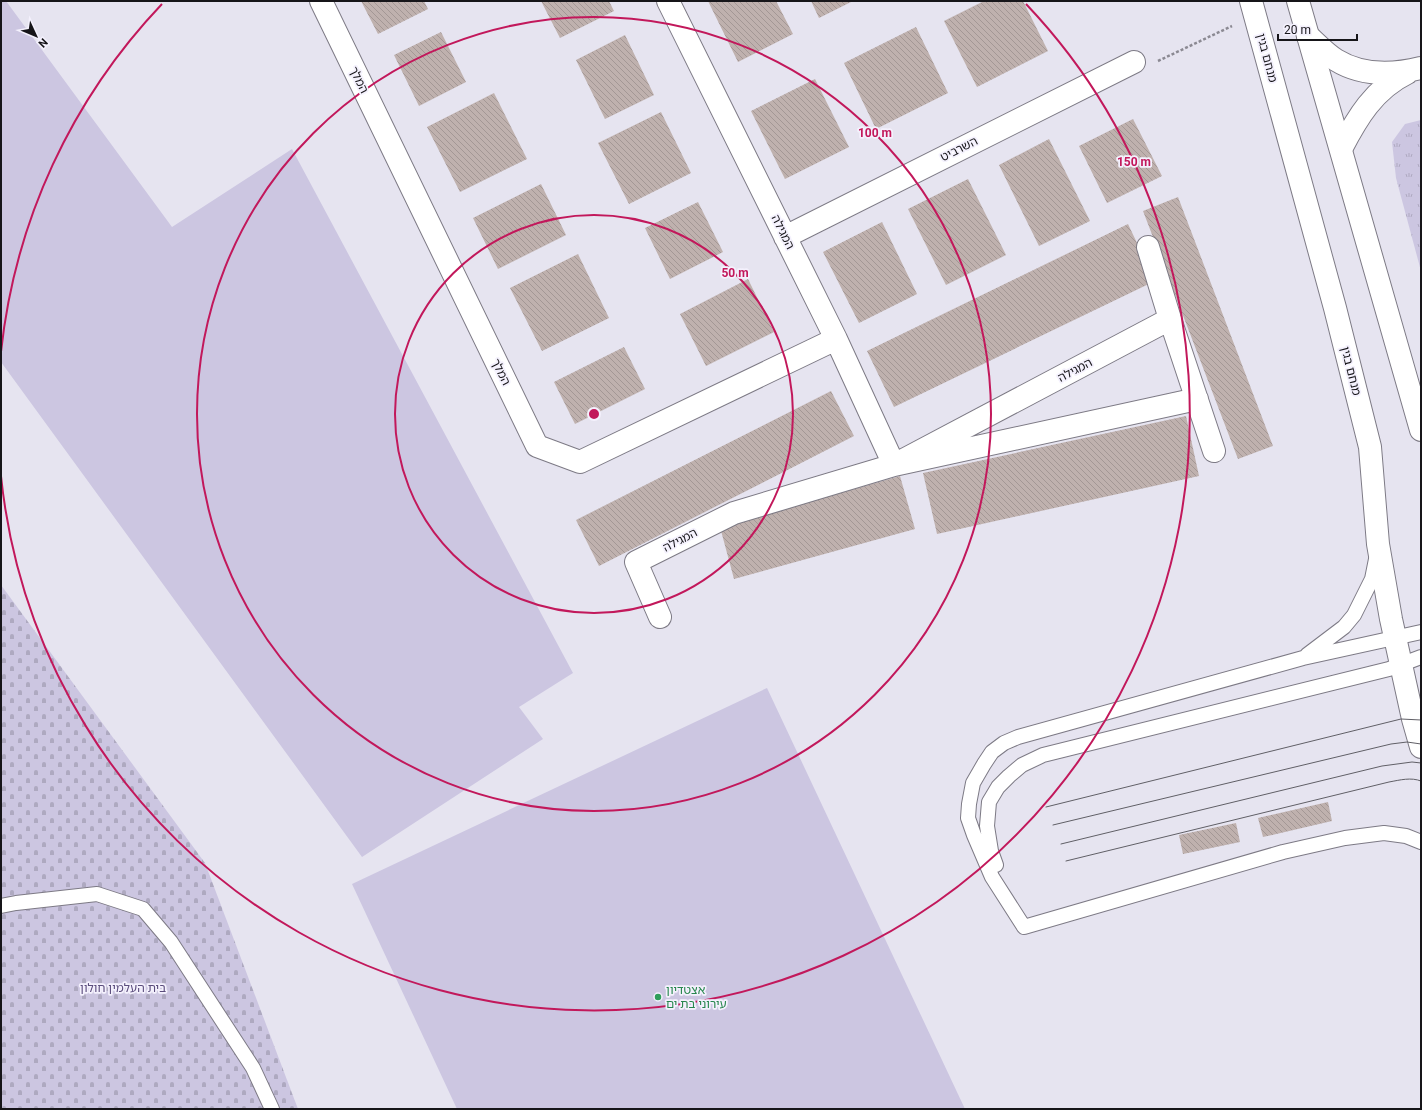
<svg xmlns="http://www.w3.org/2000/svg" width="1422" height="1110" font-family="Roboto,'Noto Sans Hebrew',sans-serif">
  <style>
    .grass { fill: url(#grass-tufts) }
    .cemetery { fill: url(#cemetery-stones) }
    .green { fill: #ccc6e1 }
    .building { fill: url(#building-back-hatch) }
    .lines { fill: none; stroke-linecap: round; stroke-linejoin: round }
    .service-casing { stroke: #7d7a85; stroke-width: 16 }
    .minor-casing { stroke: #7d7a85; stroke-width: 24 }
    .tertiary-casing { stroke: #7d7a85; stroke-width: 24 }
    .path { stroke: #8b8992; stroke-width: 2.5; stroke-dasharray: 3 2; stroke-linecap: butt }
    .service { stroke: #fff; stroke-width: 14 }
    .minor { stroke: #fff; stroke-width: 22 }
    .tertiary { stroke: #fff; stroke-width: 22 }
    .tram { stroke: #605f66; stroke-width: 1 }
    .ring { fill: none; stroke: #c2185b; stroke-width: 2 }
    .leisure-dot { fill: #2e9e5b; stroke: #f4f1fd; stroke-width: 1.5 }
    .labels { text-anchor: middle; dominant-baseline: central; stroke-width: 3.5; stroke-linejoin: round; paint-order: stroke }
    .street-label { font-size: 12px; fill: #161519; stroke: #f4f1fd }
    .park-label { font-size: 12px; fill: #5a4c7c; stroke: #f4f1fd }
    .leisure-label { font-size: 12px; fill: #27864d; stroke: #f4f1fd; text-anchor: start }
    .centre { fill: #c2185b; stroke: #f4f1fd; stroke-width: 2 }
    .ring-label { font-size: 12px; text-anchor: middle; font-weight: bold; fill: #c2185b; stroke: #f4f1fd; stroke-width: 3.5; stroke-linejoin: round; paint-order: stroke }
  </style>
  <defs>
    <pattern id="grass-tufts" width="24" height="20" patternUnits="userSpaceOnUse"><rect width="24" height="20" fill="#ccc6e1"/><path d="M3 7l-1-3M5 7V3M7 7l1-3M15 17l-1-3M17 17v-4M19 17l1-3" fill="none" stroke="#aea9c0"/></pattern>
    <pattern id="cemetery-stones" width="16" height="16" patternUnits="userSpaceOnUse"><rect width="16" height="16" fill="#ccc6e1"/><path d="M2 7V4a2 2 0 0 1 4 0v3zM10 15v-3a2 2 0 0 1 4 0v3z" fill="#aea9c0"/></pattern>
    <pattern id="building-back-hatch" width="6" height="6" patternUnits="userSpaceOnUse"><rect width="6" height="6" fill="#bfb1ae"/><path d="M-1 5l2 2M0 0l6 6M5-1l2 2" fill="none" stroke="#a39795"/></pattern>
  </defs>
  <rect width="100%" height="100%" fill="#e6e4f0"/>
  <path class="grass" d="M1421,120V271L1396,178L1392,142L1405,124Z"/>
  <path class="cemetery" d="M1,585L205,863L298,1109H1Z"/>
  <path class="green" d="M1,1H6L172,227L292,149L573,673L519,707L543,739L362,857L1,362Z
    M767,688L965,1109H457L352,884Z"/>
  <path class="building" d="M361,1H424L428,9L378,34Z
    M541,1H609L614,11L560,38Z
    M708,1H776L793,34L738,62Z
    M811,1H853L819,18Z
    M984,1H1023L1048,51L977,87L944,21Z
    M916,27L948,93L876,129L844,63Z
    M441,32L466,82L419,106L394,55Z
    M625,35L654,95L605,119L576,60Z
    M815,79L849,147L785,179L751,111Z
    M494,93L527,159L460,192L427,127Z
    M661,112L691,173L629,204L598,143Z
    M1133,119L1162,176L1107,203L1079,146Z
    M1049,139L1090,221L1039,246L999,165Z
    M968,179L1006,255L946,285L908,209Z
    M541,184L566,235L498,269L473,218Z
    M1178,197L1273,446L1238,459L1143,211Z
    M698,202L723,252L670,279L645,228Z
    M882,222L917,294L859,323L823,252Z
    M1128,224L1155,281L894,407L867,351Z
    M578,254L609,318L542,351L510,288Z
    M748,279L774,332L706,366L680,314Z
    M624,347L645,389L575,424L554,382Z
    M831,391L854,436L599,566L576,520Z
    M1186,416L1199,476L937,534L923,473Z
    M900,476L915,529L734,579L720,527Z
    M1328,802L1332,821L1263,837L1258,818Z
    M1236,823L1240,842L1183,854L1179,835Z"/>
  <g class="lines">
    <g class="service-casing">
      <path id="service" d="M1307,655L1344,627L1354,615L1372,579L1376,559
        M996,865L991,851L987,826L989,802L998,787L1009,776L1022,765L1043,755L1389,669L1421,657
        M1,906L16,903L97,894L143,909L171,942L253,1068L272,1109
        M1024,927L992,877L974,835L968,818L969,804L973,783L984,764L992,752L1004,743L1018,737L1303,658L1421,632
        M1024,927L1283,852L1345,838L1384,833L1406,836L1421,842"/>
    </g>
    <g class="minor-casing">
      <path id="minor" d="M321,1L537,446L580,462L836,339
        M668,1L836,339L894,465L1170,319
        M1308,36C1317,44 1326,54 1336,60C1362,76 1393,75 1421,68
        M1341,149C1357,118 1374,89 1407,73
        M785,237L1134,62
        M1148,247L1170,319L1214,451
        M660,617L636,562L734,513L894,465L1197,399"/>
    </g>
    <g class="tertiary-casing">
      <path id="tertiary" d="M1251,1L1335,308L1370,447L1378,544L1391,619L1413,719L1421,747
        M1298,1L1421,430"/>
    </g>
    <path class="path" d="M1158,61L1232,26"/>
    <use href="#service" class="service"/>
    <use href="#minor" class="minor"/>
    <use href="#tertiary" class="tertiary"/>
    <path class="tram" d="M1046,807L1401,719L1421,720
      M1053,825L1391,744L1407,742L1421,744
      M1061,844L1382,766L1412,762L1421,763
      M1066,861L1389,782C1400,780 1411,777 1421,781"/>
  </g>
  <g class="ring">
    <circle cx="594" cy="414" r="199"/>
    <circle cx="594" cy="414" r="397"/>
    <path d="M1 352A596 596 0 0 1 162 4M1026 4A596 596 0 1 1 1 476"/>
  </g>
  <circle class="leisure-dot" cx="658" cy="997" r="4"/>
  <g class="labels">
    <g class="street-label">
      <text transform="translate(1267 58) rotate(75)">מנחם בגין</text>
      <text transform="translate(359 80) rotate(64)">המלך</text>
      <text transform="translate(959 149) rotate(-27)">השרביט</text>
      <text transform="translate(783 232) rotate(64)">המגילה</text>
      <text transform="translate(1075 370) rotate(-28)">המגילה</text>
      <text transform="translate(1351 371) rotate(76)">מנחם בגין</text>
      <text transform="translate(501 372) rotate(64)">המלך</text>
      <text transform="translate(680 540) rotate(-27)">המגילה</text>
    </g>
    <g class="park-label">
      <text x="123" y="988">בית העלמין חולון</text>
    </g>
    <g class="leisure-label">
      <text x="666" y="990">אצטדיון<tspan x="666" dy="14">עירוני בת ים</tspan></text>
    </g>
  </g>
  <circle cx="594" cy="414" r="6" class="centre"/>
  <g class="ring-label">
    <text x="875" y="137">100 m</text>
    <text x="1134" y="166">150 m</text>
    <text x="735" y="277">50 m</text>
  </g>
  <rect width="1422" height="1110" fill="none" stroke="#161519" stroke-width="4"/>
  <g transform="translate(36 36) rotate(134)" stroke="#f4f1fd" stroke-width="3" paint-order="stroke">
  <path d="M0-3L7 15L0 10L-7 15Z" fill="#161519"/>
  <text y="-6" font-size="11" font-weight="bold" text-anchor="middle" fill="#161519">N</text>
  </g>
  <path d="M1278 34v6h79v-6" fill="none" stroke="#161519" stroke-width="2"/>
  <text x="1284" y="34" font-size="12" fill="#161519" stroke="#f4f1fd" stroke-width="3" paint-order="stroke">20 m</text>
</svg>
